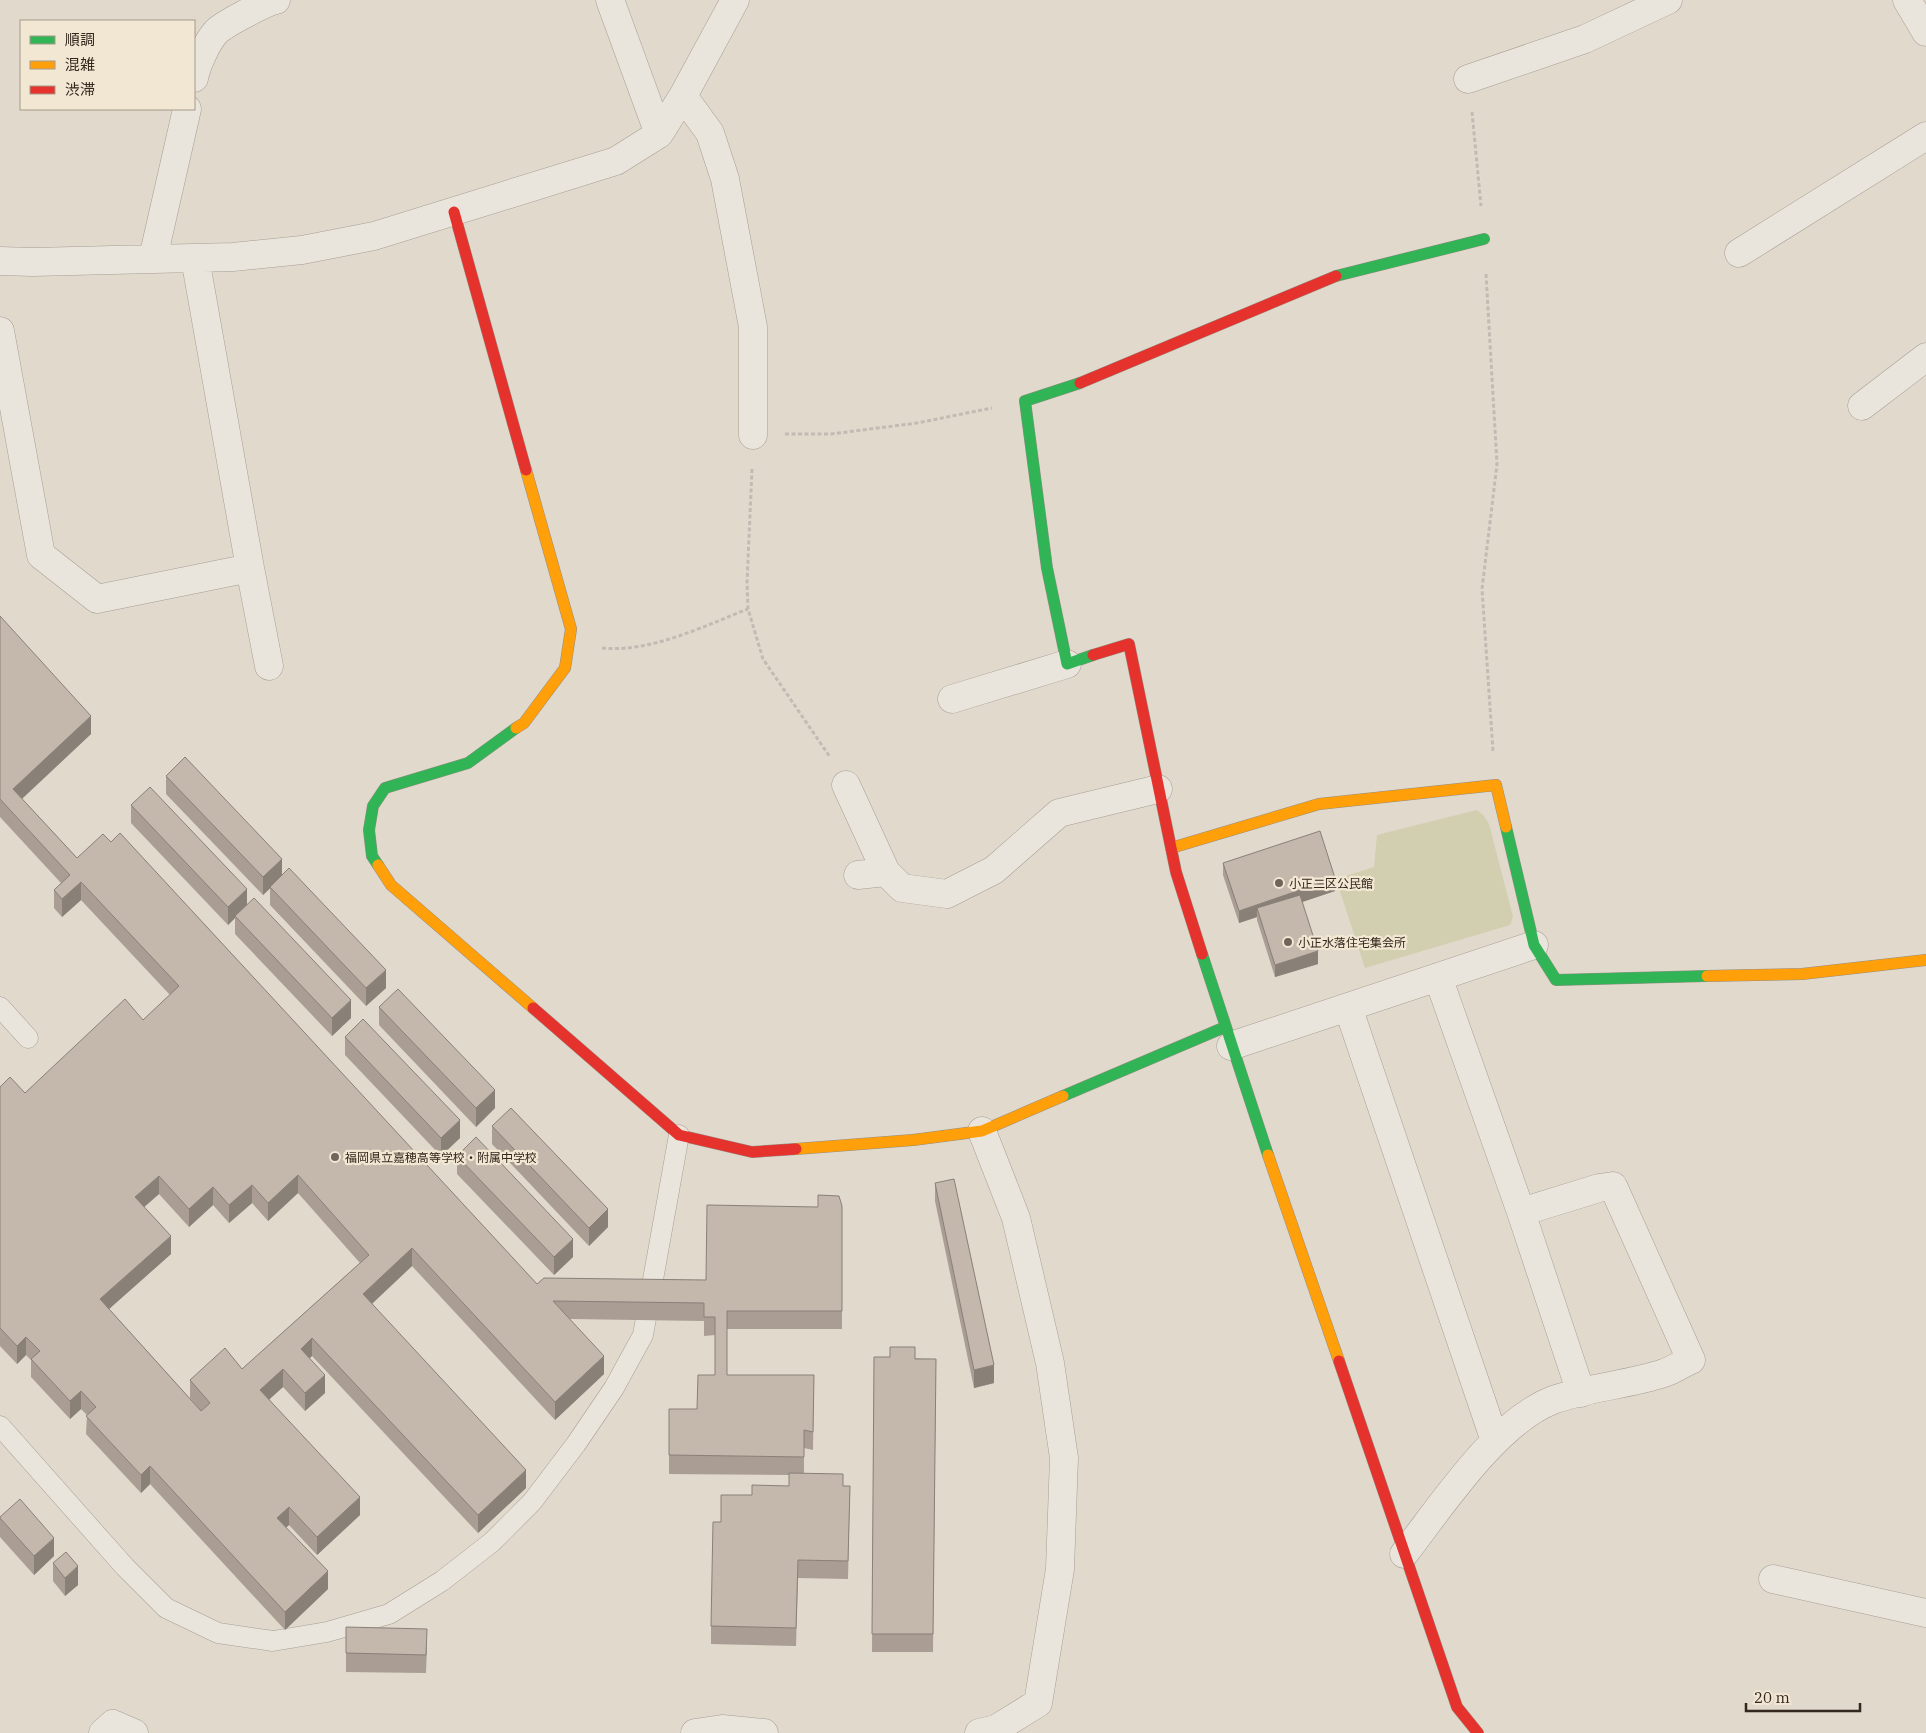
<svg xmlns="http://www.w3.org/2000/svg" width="1926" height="1733" font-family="'IBM Plex Serif','Noto Sans JP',serif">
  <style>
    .green { fill: #d1cfaf }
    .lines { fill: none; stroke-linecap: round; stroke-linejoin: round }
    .lane-casing { stroke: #a69e95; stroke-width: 21 }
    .street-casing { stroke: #a69e95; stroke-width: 29 }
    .fast-casing { stroke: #968e85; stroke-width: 12 }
    .slow-casing { stroke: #968e85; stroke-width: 12 }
    .jam-casing { stroke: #968e85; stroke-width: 12 }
    .path { stroke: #c2bbb3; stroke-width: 3; stroke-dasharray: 4 2.5; stroke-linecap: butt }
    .lane { stroke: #eae5dc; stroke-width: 20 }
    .street { stroke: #eae5dc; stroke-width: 28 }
    .fast { stroke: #30b455; stroke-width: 11 }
    .slow { stroke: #ff9f0a; stroke-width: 11 }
    .jam { stroke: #e5322d; stroke-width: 11 }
    .wall { fill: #a99d94; fill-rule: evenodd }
    .shaded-wall { fill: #898078 }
    .building { fill: #c4b7ac; stroke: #898078; fill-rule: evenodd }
    .poi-dot { fill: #70655b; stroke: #f2e7d2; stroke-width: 2 }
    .labels { text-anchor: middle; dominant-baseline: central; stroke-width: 4.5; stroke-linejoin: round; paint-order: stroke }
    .poi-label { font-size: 12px; fill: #33271e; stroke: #f2e7d2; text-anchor: start }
  </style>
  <rect width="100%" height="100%" fill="#e1d9cb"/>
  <path class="green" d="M1477,810L1484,816L1489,824L1513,917L1510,925L1365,968L1336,879L1374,867L1377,835Z"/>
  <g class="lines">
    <g class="lane-casing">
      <path id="lane" d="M0,1007L28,1038
        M0,1426L125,1567L166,1608L218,1633L273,1641L327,1632L389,1614L442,1581L492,1542L532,1502L576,1444L614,1388L643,1335L679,1135"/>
    </g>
    <g class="street-casing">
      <path id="street" d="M610,0L659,134
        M1907,0L1926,32
        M194,78C197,64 207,42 216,32C224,24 264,3 276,0
        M1468,79L1585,39L1668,0
        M683,96L710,133L725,179L753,327V435
        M1739,253L1926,136
        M153,258L187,109
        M0,261L33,262L233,257L302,250L374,236L616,161L659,134L683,96L735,0
        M0,331L41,555L97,599L250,568L195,258
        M1862,406L1926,357
        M250,568L269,666
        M952,699L1067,664
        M846,785L886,872
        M858,875L886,872L902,888L947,894L994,870L1059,813L1158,789
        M1348,1007L1495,1441
        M1231,1046L1534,945
        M1521,1212L1581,1393
        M1404,1554C1442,1505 1496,1422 1553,1400C1589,1387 1628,1385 1664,1373C1673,1370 1682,1364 1691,1360L1613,1186L1599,1188L1521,1212L1438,977
        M1773,1579L1926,1613
        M103,1733L113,1724L134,1733
        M695,1733L722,1729L764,1733
        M979,1733L996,1729L1038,1703L1060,1569L1064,1458L1050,1363L1016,1218L982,1131"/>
    </g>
    <g class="fast-casing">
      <path id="fast" d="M1336,276L1484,239
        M1080,383L1025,401L1047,568L1067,664L1093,655
        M1506,827L1534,945L1556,980L1707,976
        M378,865L372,856L369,830L373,806L385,788L468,763L516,728
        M1202,954L1268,1155
        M1063,1096L1225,1027"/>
    </g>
    <g class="slow-casing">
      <path id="slow" d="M516,728L524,723L565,668L571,629L526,470
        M1171,848L1319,804L1496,785L1506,827
        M378,865L391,885L533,1008
        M1707,976L1802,974L1926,960
        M796,1149L913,1140L982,1131L1063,1096
        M1268,1155L1339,1361"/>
    </g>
    <g class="jam-casing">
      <path id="jam" d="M454,212L526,470
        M1080,383L1336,276
        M1093,655L1129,644L1176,872L1202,954
        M533,1008L679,1135L752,1152L796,1149
        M1339,1361L1457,1707L1478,1733"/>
    </g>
    <path class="path" d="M1472,112L1481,206
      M1486,274L1497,464L1482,589L1493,751
      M785,434H831L917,423L992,408
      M752,469L747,583L748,609L763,659L830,757
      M602,648C650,653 704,626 748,609"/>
    <use href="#lane" class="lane"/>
    <use href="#street" class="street"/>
    <use href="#fast" class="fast"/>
    <use href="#slow" class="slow"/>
    <use href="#jam" class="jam"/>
  </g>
  <path class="wall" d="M0,616L91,734L22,799L77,858L111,842L537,1284L706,1280L818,1207V1195L842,1206V1329H727V1375H814L813,1450L804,1448V1474L843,1486H850L848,1579L798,1578L796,1646L711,1644V1626L721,1522L752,1495L789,1486V1475L669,1474V1409H697L715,1375V1335L704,1336V1321L570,1319L604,1374L555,1420L412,1266L372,1304L526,1488L478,1533L312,1356L309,1358L325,1393L305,1411L283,1387L269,1399L360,1515L317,1555L289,1525L286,1527L328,1589L285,1630L150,1484L141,1493L86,1434L87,1415L81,1409L70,1419L31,1377V1360L26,1355L17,1364L0,1346V1087L25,1093L143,1020L170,995L81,900L62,917L54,908V890L61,883L0,817ZM298,1193L360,1263L242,1369L190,1380V1398L201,1411L109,1309L171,1254L144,1207L159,1194L189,1227L213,1205L229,1223L252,1203L268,1221Z
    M166,776L282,875L386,988L366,1006L270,905V888L263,895L166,794Z
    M131,805L247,905L351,1018L332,1036L235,934V918L228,925L131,823Z
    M1223,863L1335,891L1302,902L1318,964L1275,977L1257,920V917L1239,923L1223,875Z
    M379,1007L495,1108L476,1127L379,1025Z
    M345,1037L460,1138L441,1156L345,1055Z
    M492,1126L608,1227L589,1246L492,1144Z
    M457,1156L573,1257L554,1275L457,1174Z
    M935,1183L994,1383L974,1388L935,1201Z
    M874,1357L936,1359L933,1652H872Z
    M0,1517L54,1556L34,1575L0,1537Z
    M53,1563L78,1585L65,1596L53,1581Z
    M346,1627L427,1647L426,1673L346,1672Z"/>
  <path class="shaded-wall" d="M91,716V734L13,807V789Z
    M282,859V877L263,895V877Z
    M1335,878V891L1260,916L1257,908V917L1239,923V911Z
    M81,882V900L62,917V899Z
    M247,889V907L235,916V918L228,925V907Z
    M1318,951V964L1275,977V965Z
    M386,970V988L366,1006V988Z
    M351,1000V1018L332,1036V1018Z
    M495,1090V1108L476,1127V1108Z
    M460,1120V1138L441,1156V1138Z
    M298,1175V1193L268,1221V1203Z
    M159,1176V1194L135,1215V1197Z
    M252,1185V1203L229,1223V1205Z
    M213,1187V1205L189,1227V1209Z
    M608,1209V1227L589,1246V1228Z
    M171,1236V1254L100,1317V1299Z
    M573,1239V1257L554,1275V1257Z
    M412,1248V1266L363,1312V1294Z
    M26,1337V1355L17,1364V1346Z
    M312,1338V1356L301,1367V1349Z
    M604,1356V1374L555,1420V1402Z
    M994,1365V1383L974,1388V1370Z
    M283,1369V1387L260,1408V1390Z
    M325,1375V1393L305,1411V1393Z
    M81,1391V1409L70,1419V1401Z
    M150,1466V1484L141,1493V1475Z
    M526,1470V1488L478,1533V1515Z
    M360,1497V1515L317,1555V1537Z
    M289,1507V1525L277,1536V1518Z
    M54,1538V1556L34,1575V1556Z
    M78,1566V1585L65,1596V1578Z
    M328,1571V1589L285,1630V1612Z"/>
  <path class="building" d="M0,616L91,716L13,789L77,858L103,834L111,842L120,833L537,1284L544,1278L706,1280L707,1205L818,1207V1195L839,1196L842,1206V1311H727V1375H814L813,1432L804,1430V1457L669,1455V1409H697L698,1375H715V1317H704V1303L553,1301L604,1356L555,1402L412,1248L363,1294L526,1470L478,1515L312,1338L301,1349L325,1375L305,1393L283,1369L260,1390L360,1497L317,1537L289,1507L277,1518L328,1571L285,1612L150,1466L141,1475L86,1416L96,1407L81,1391L70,1401L31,1359L40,1351L26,1337L17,1346L0,1328V1087L10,1077L25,1093L125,999L143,1020L179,986L81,882L62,899L54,890L70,875L0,799ZM298,1175L369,1255L242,1369L225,1348L190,1380L210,1403L201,1411L100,1299L171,1236L135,1197L159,1176L189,1209L213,1187L229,1205L252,1185L268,1203Z
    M185,757L282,859L263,877L166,776Z
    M150,787L247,889L228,907L131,805Z
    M1320,831L1335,878L1239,911L1223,863Z
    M289,868L386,970L366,988L270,887Z
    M1300,895L1318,951L1275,965L1257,908Z
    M254,898L351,1000L332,1018L235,916Z
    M398,989L495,1090L476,1108L379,1007Z
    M363,1019L460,1120L441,1138L345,1037Z
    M511,1108L608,1209L589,1228L492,1126Z
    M476,1137L573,1239L554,1257L457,1156Z
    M954,1179L994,1365L974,1370L935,1183Z
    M890,1347H915V1359H936L933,1634H872L874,1357H890Z
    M789,1473L843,1474V1486H850L848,1561L798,1560L796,1628L711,1626L713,1522H721V1495H752V1485L789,1486Z
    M20,1499L54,1538L34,1556L0,1518V1517Z
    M66,1552L78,1566L65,1578L53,1563Z
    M346,1627L427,1629L426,1655L346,1653Z"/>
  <g class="poi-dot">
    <circle cx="1279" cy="883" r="5"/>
    <circle cx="1288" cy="942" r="5"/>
    <circle cx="335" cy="1157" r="5"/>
  </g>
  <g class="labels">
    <g class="poi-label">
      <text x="1289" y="883">小正二区公民館</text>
      <text x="1298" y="942">小正水落住宅集会所</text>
      <text x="345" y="1157">福岡県立嘉穂高等学校・附属中学校</text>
    </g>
  </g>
  <rect x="20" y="20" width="175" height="90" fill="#f2e7d2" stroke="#a69a8a"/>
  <rect x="30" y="36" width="25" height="8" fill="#30b455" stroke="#a69a8a"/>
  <text x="65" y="45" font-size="15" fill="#33271e">順調</text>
  <rect x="30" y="61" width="25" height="8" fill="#ff9f0a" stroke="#a69a8a"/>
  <text x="65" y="70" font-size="15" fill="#33271e">混雑</text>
  <rect x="30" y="86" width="25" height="8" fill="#e5322d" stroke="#a69a8a"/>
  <text x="65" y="95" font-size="15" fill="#33271e">渋滞</text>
  <path d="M1746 1703v8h114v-8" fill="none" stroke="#33271e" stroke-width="2.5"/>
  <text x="1754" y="1703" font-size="15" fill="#33271e" stroke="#f2e7d2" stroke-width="4" paint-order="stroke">20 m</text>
</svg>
